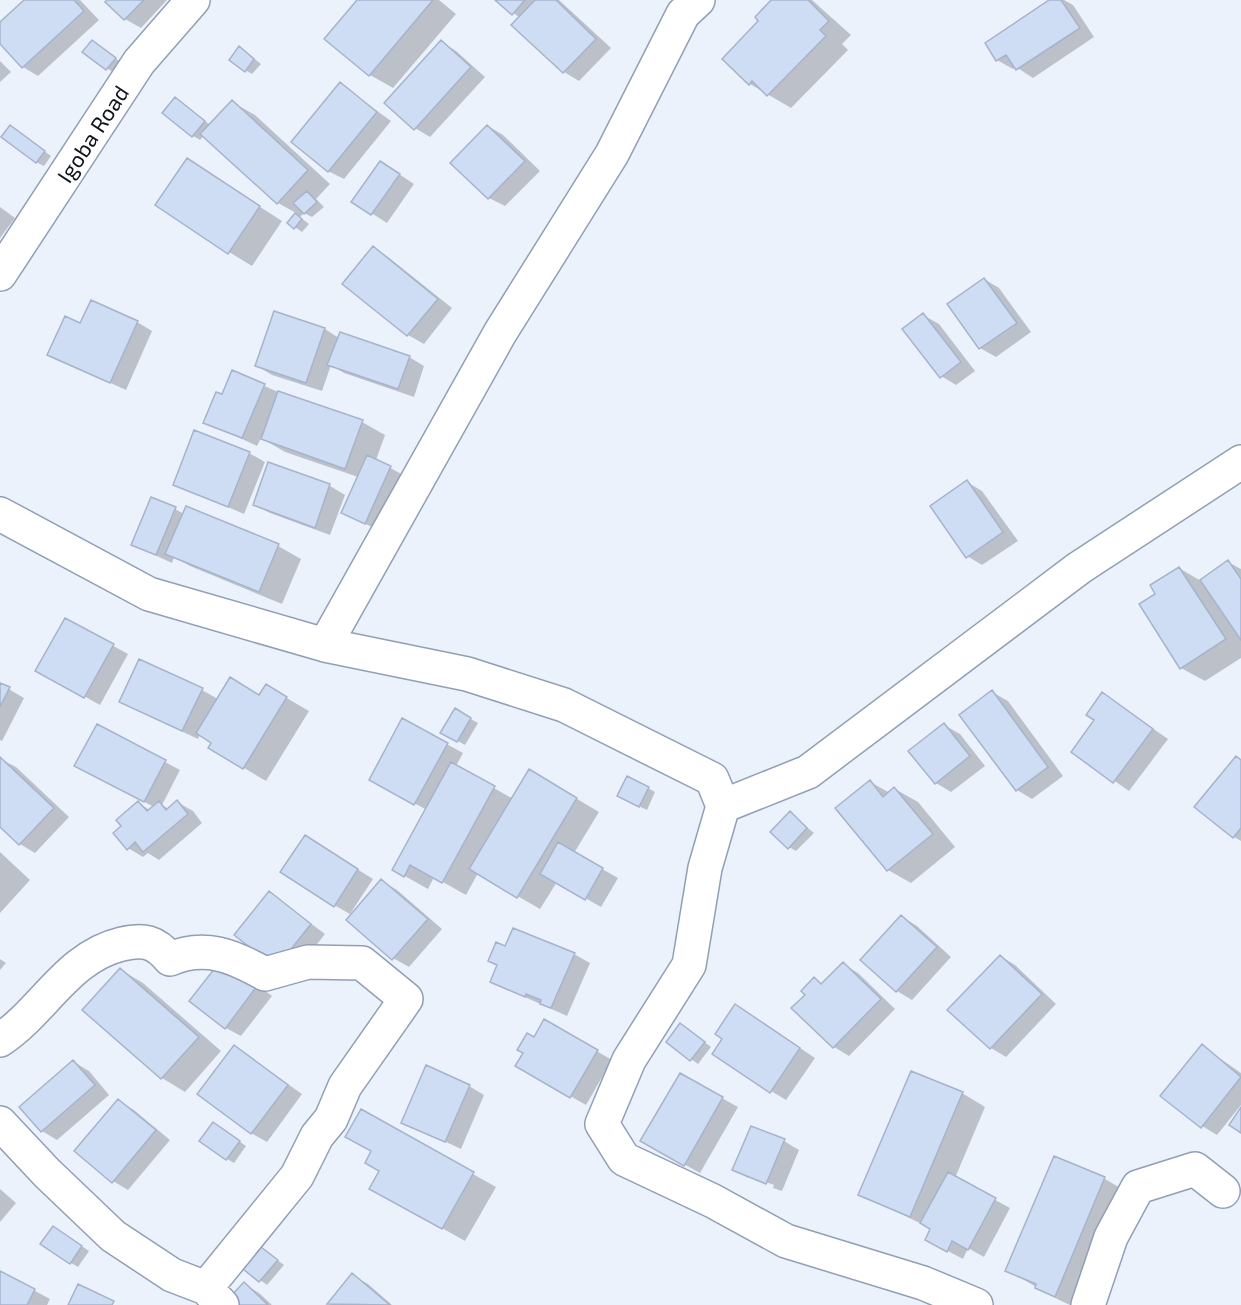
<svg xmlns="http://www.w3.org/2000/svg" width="1241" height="1305" font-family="'Exo 2',sans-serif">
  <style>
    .shadow { fill: #0003 }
    .building { fill: #cedcf4; stroke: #a5b3cb; stroke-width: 1.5 }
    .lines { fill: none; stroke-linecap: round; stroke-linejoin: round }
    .minor-casing { stroke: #919fb5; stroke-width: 36 }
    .tertiary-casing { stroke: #919fb5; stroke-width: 36 }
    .minor { stroke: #fff; stroke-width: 33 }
    .tertiary { stroke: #fff; stroke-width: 33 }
    .labels { text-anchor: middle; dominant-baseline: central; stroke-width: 4.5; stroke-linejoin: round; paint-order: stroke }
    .street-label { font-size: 22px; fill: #10151d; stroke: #fff }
  </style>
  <rect width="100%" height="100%" fill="#ecf2fc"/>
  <path class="shadow" d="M26,0H80L99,20L38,76L23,67L0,42V24Z
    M109,0H167L141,28L125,19L107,2Z
    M359,0H439L456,14L393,88L370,75Z
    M497,0H559L611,48L579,81L564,72L514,25L520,18Z
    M774,0H812L851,35L842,44L848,50L791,108L750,84L760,21Z
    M1052,0H1064L1073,5L1094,37L1033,78L1016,67L1013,69L997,60Z
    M441,42L456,51L485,77L430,137L415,128Z
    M99,46L122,63L114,73L84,52Z
    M246,52L261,64L252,74L245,70Z
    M0,61L11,72L0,82Z
    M340,84L391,121L344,179L328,171Z
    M232,102L255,115L330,184L316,199L324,207L312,217L304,213L300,217L309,224L302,232L289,223L296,213L278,203L204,135L200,140L193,136L183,103L210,125Z
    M488,126L503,135L540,171L505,206L489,198Z
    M11,127L51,156L44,166L36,162Z
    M187,160L282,221L252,266L229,252Z
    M396,172L414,184L387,223L354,202Z
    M0,207L15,218L0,238Z
    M373,248L388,257L452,308L424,344L408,335L344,283Z
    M984,279L999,288L1031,332L996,357L980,348L949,305Z
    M275,313L325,329L339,338L409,357L424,366L414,397L344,373L331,365L322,391L272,375L257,366Z
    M923,315L939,324L975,371L956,385L941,376Z
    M137,322L152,331L126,390L49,355L81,325Z
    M233,372L278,392L362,422L385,435L376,460L405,476L380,531L343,513L358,477L285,452L261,438L257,446L205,422L222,396Z
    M249,453L265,462L244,514L175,484Z
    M269,464L330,486L345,495L330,535L270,513L254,505Z
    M967,482L982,491L1018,541L982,565L967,556Z
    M186,508L278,546L301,559L282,604L190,566L174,557L172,563L133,545L175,509L184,514Z
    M1228,562L1241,569V658L1205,681L1181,668L1157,594L1179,568L1201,581Z
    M66,620L128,654L100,705L37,670Z
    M0,684L24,698L2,741L0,740Z
    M266,686L309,711L266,781L244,768L200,734L198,739L136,710L202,690L218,699L259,696Z
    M992,692L1008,701L1063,776L1032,799L1017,790Z
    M1103,694L1168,739L1129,791L1073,752L1096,720Z
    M455,710L478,723L465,745L442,732Z
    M403,720L463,753L456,766L513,799L530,771L599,812L574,853L618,878L601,907L557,882L540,909L478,873L466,895L434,877L428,889L394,870L427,810L386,788Z
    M944,725L960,734L985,766L951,792L936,783Z
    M97,726L180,770L162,805L169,809L177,802L193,811L202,823L159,860L148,853L143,857L128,848L123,826L138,803L150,810L154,807L92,774Z
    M0,759L16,767L69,817L35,853L20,844L0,825Z
    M1241,760V841L1234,837Z
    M870,782L890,793L895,789L918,802L955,847L911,883L888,870Z
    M648,788L655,792L647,810L626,800Z
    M790,813L814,833L796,851L789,847Z
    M320,846L373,879L350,914L334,905Z
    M0,852L30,880L0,913Z
    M382,881L397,890L442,929L409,967L393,958Z
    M270,893L325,934L292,976Z
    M902,917L917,926L951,957L912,1000L897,991Z
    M506,948L574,954L590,963L567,1016L491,982Z
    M1000,956L1015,965L1056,1004L1006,1057L991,1048Z
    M0,959L6,963L0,970Z
    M843,964L858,973L895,1009L849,1056L834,1047L807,995L814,979L823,984Z
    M121,970L143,983L221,1051L185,1092L162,1078Z
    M237,970L272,996L241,1036L226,1028Z
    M751,1015L815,1058L786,1100L771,1091Z
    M545,1021L612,1060L586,1105L517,1066Z
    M688,1029L711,1047L698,1064L668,1042Z
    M1202,1046L1241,1073V1105L1217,1135L1202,1126Z
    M235,1047L302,1094L267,1142L251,1133Z
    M74,1062L89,1071L109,1095L57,1140L42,1131Z
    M680,1075L738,1107L700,1173L642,1141Z
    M469,1086L484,1095L461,1149L403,1122Z
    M962,1093L985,1107L955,1178L1010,1208L984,1257L968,1248L963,1259L942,1248L932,1229L860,1194Z
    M119,1101L134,1110L170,1140L128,1190L113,1181Z
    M361,1111L496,1187L465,1241L371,1188L381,1171Z
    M221,1128L246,1146L234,1163L227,1159Z
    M784,1141L799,1150L782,1191L773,1188L774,1185L748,1175V1178L734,1170Z
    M1055,1158L1105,1179L1127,1192L1080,1305H1070L1059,1300L1007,1270Z
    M0,1189L16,1203L0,1222Z
    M61,1232L89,1251L78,1267L71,1263Z
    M262,1249L284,1265L267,1285L245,1269Z
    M0,1272L50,1299L47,1305H0Z
    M352,1275L368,1284L392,1305H331L329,1303Z
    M244,1284L259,1293L272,1305H240Z"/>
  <path class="building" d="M24,0H74L84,11L22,68L0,44V22Z
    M107,0H144L124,20L105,2Z
    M357,0H433L369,76L324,39Z
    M495,0H525L512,15Z
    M535,0H556L596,39L563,73L511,25Z
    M771,0H808L829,21L820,30L826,36L767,96L752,81L749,85L722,59L758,21L755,17Z
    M1049,0H1061L1080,28L1016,70L1006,55L996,61L985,43Z
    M92,40L116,58L106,70L82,52Z
    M441,40L471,67L414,130L384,103Z
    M239,46L254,59L245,72L229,60Z
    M340,82L377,112L328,172L291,142Z
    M175,97L205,121L192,137L162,113Z
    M232,100L308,170L277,204L200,134Z
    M10,125L45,151L36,163L1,137Z
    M487,125L525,161L488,199L450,163Z
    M187,158L260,206L228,254L155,205Z
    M380,161L400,174L371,215L351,202Z
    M307,191L317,202L304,214L293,203Z
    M295,213L302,219L294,229L287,223Z
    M373,246L438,299L407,336L342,284Z
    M984,278L1017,323L979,349L947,304Z
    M91,300L138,321L110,383L47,355L65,316L80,323Z
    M274,311L325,328L306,383L255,366Z
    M923,313L961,362L940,378L902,329Z
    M340,332L410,356L398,389L327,365Z
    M232,370L265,384L242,438L203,423L216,392L222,394Z
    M278,391L363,420L345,469L261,439Z
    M194,430L250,452L228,507L173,485Z
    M367,455L391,466L365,524L341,513Z
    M268,462L330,484L315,528L253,505Z
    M967,480L1003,532L966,558L930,506Z
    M151,497L176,507L156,555L131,545Z
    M186,506L279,544L259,592L165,554Z
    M1228,560L1241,579V640L1200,580Z
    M1179,567L1226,639L1180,669L1139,604L1155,594L1150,585Z
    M65,618L114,644L84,698L35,671Z
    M139,659L203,688L182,731L119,702Z
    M230,677L259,695L266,684L287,697L243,769L208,748L211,743L196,733Z
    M0,683L10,687L0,707Z
    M992,690L1048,767L1016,791L959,715Z
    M1102,692L1153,729L1113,783L1071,752L1094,720L1086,715Z
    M455,708L471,718L457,742L440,733Z
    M402,718L448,743L414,805L369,780Z
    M944,723L970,756L935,784L908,751Z
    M97,724L166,760L144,802L74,766Z
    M1236,756L1241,760V828L1233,838L1194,807Z
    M0,757L54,808L19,845L0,827Z
    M451,762L495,786L442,883L410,865L404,877L392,870Z
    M529,769L577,798L517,898L469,869Z
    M627,776L649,787L639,807L617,796Z
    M870,780L883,797L894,787L933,834L887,871L835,808Z
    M177,800L188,814L143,852L135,842L127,850L113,833L121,826L116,820L138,801L147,811L159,801L166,810Z
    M790,811L807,828L788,849L770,832Z
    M305,835L358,869L334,907L280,872Z
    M558,842L603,868L585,900L540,874Z
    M381,879L428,919L392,960L346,920Z
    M269,891L311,924L276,968L234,935Z
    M901,915L937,947L896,992L860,960Z
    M513,928L575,953L551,1008L540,1004L541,1000L526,994L525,997L490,982L497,965L488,961L496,942L505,946Z
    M1000,955L1042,994L990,1049L947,1010Z
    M222,959L257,986L225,1029L189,1001Z
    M843,962L881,999L833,1048L791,1008L805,995L801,991L814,977L821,984Z
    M120,968L199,1037L161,1079L82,1010Z
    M735,1004L800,1048L770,1093L712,1054L722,1039L715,1034Z
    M544,1019L598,1050L570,1098L515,1066L523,1053L517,1050L527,1033L534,1037Z
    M680,1023L705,1042L690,1061L666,1042Z
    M1202,1044L1241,1077L1201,1128L1160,1096Z
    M234,1045L288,1085L251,1134L197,1094Z
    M73,1060L95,1085L41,1132L19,1107Z
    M426,1065L470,1085L445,1142L401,1123Z
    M911,1071L963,1092L910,1217L858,1195Z
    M680,1073L723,1097L684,1166L640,1141Z
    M118,1099L156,1130L112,1183L74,1151Z
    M1241,1107V1133L1229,1125Z
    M361,1109L474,1172L442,1229L369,1189L379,1171L365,1163L371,1151L345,1137Z
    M213,1122L240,1141L226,1160L199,1141Z
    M751,1126L785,1139L766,1184L732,1170Z
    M1054,1156L1105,1177L1055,1297L1035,1288L1036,1284L1005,1271Z
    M948,1172L996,1198L968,1250L952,1241L947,1252L925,1240L930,1229L920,1223Z
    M53,1226L82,1246L70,1264L40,1244Z
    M261,1247L278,1260L259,1282L243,1269Z
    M0,1271L35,1289L27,1305H0Z
    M352,1273L390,1305L327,1304Z
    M244,1282L268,1305H238L230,1297Z
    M78,1284L114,1301L112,1305H68Z"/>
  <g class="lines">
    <g class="minor-casing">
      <path id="minor" d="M0,514L149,594L325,645L467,674L564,705L712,779L723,806L705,868L689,965L629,1060L602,1124L624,1159L713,1201L786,1241L923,1283L976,1305
        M325,645L500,333L612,154L683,14L698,0
        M723,806L808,772L1079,568L1241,462
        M0,1040C44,1011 67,957 122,944C143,939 155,941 170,959C205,944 233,956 265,974L308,962L362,963L406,999L345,1086L331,1119L317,1136L297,1176L206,1288
        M0,1123L47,1173L113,1236L172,1275L206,1288L222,1305
        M1088,1305L1111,1237L1138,1187L1195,1169L1223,1191"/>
    </g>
    <g class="tertiary-casing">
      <g id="tertiary">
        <path id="s1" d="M0,274L139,62L193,0"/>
      </g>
    </g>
    <use href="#minor" class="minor"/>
    <use href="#tertiary" class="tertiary"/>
  </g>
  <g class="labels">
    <g class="street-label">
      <text stroke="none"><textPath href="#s1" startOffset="168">Igoba Road</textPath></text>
    </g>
  </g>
</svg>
